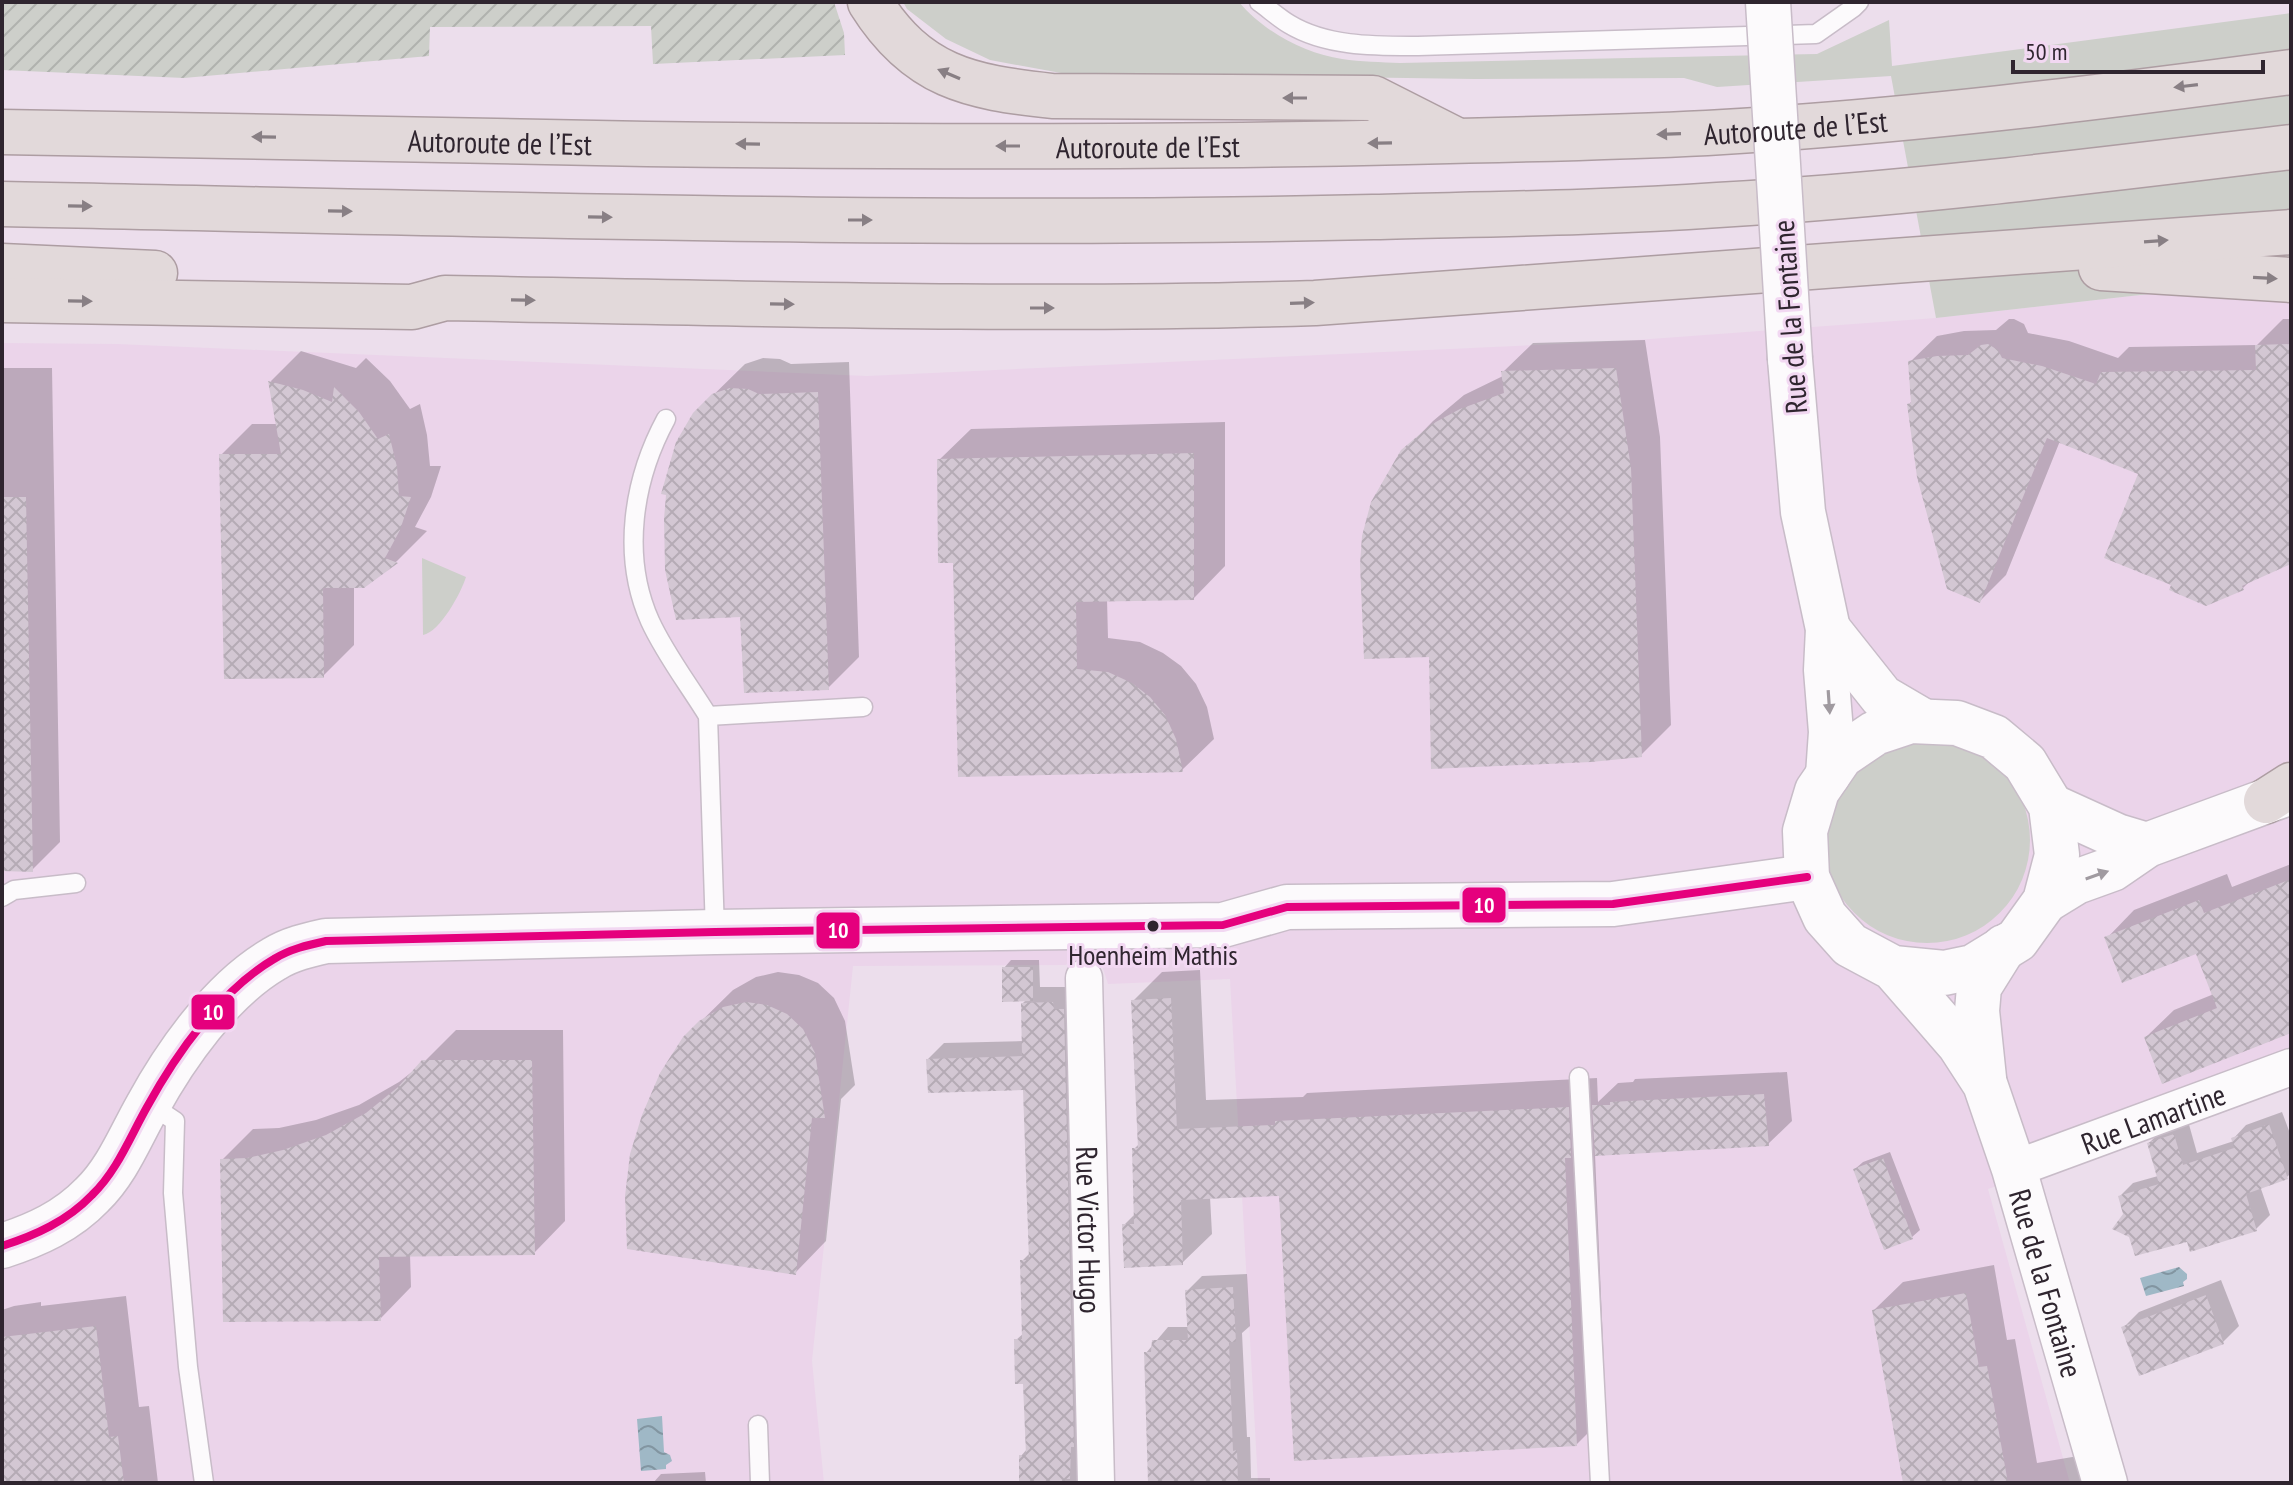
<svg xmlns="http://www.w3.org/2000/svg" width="2293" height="1485" font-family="'PT Sans Narrow',sans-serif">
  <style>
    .built { fill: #ebd4ea }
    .grass { fill: #cdcfca }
    .garden { fill: url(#garden-furrows) }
    .water { fill: url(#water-waves) }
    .shadow { fill: #0003 }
    .building { fill: url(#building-cross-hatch) }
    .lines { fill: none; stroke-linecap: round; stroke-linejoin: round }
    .service-casing { stroke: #c8bcc8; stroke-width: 21 }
    .minor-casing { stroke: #c8bcc8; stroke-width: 39 }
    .tertiary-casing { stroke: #c8bcc8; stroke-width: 47 }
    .trunk-casing { stroke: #ad9da2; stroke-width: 47 }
    .service { stroke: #fcfafc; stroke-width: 18 }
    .minor { stroke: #fcfafc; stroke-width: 36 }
    .tertiary { stroke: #fcfafc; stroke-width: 44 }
    .trunk { stroke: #e2d9da; stroke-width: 44 }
    .tertiary-bridge-casing { stroke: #c8bcc8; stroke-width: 47; stroke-linecap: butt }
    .tertiary-bridge { stroke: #fcfafc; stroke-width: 44 }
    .bus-1-casing { stroke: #f2d8f2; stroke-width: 14 }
    .bus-1 { stroke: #e5007d; stroke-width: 8 }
    .oneway { fill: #887f84 }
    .oneway2 { fill: #a09aa0 }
    .bus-dot { fill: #2f252f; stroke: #f2d8f2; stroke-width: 3 }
    .labels { text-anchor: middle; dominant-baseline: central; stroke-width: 6; stroke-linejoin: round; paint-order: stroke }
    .bus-label { font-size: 28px; fill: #2f252f; stroke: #f2d8f2 }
    .street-label { font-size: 30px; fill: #2f252f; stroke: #f2d8f2 }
    .line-badge { stroke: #f2d8f2; stroke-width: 3 }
    .badge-label { font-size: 22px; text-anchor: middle; font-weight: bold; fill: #fff }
  </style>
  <defs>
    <pattern id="garden-furrows" width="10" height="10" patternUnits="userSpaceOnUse" patternTransform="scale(2)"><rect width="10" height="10" fill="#cdcfca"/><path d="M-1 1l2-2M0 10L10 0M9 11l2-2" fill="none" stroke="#b0b2ae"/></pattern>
    <pattern id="water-waves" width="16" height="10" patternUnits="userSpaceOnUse" patternTransform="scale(2)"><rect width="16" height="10" fill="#9fb8c6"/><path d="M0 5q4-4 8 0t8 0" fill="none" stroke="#8295a1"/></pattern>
    <pattern id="building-cross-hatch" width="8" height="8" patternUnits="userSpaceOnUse" patternTransform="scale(2)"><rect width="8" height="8" fill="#d3c7d3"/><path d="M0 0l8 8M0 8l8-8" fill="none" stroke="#b5abb5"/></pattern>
  </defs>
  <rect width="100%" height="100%" fill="#ecdeec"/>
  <path class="built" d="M2291,278V1083L1988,1189L2070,1483H1258L1230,979L1108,984L1098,953L1075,955L1066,965L853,966L812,1361L824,1483H2V343L117,344L867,376L1623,341L1936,318Z"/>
  <path class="grass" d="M903,2H1239C1263,31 1305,54 1342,59C1361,62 1381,62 1400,63L1817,54L1889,20L1892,66L2291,13V278L1936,318L1891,76L1717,87L1684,78L1475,79L1061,73L990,60L946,39L907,9Z
    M422,558L466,577C461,593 440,632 423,635Z
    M1824 840a103 103 0 1 1 206 0a103 103 0 1 1-206 0Z"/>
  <path class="garden" d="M2,2H834L844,33L845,55L653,64L651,26L430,27L429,56L184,78L2,70Z"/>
  <path class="water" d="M2179,1267L2187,1274V1279L2183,1282L2184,1286L2146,1296L2140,1278Z
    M662,1416L664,1452L670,1455L672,1461L666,1465V1469L641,1471L637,1419Z"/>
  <path class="shadow" d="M2009,319H2014L2024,324L2028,333L2069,341L2118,358L2129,347L2257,345L2283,319H2291V562L2252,579L2243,588L2173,583L2140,473L2060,441L2006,575L1980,601L1909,404L1913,400L1910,362L1937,336L1964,331L1996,330Z
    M1645,340L1660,437L1671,725L1641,755L1431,655L1403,452L1433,421L1464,395L1503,376V372L1533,343Z
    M301,351L356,368L366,358L390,381L410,409L420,404L427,435L430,466H441L431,497L415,527L427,531L397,561L364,586H354V645L323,676L221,455L252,424H278L271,381Z
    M763,358L780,359L791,364L849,362L859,657L828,688L742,614L694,414L745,364Z
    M2,368H52L60,842L32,870H2Z
    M1225,422V566L1194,598L1107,599L1108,638L1140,642L1163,653L1181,666L1196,684L1207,707L1214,739L1182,770L955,561L939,460L971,429Z
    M2291,864V1031L2146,1037L2174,1010L2214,994L2197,952L2107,938L2134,910L2227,874L2232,887Z
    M1011,960H1039L1040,987H1069L1081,1483H1021V1456L1027,1449L1025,1382L1016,1340L1024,1333L1022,1261L1031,1252L1025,1088L928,1059L944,1043L1024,1041L1023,1003L1027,999L1004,968Z
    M1200,970L1206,1100L1303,1097L1307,1093L1597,1078L1598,1102L1618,1083L1633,1082L1635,1079L1787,1072L1792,1121L1768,1144L1595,1154L1606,1415L1576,1445L1281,1194L1210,1197L1212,1234L1182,1263L1124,1225L1136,1213L1134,1149L1140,1143L1133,1001L1162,972Z
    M778,972L799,975L818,983L834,998L845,1021L855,1085L841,1099L826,1241L795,1273L684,1038L733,990L756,977Z
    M456,1030H563L565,1221L534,1253L410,1254L411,1287L380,1319L222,1160L253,1129L279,1128L316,1120L359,1105L399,1082L422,1064Z
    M2282,1112L2291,1136V1173L2287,1177L2260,1186L2270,1215L2256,1229L2188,1239L2125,1215L2120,1196L2133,1183L2158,1176L2149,1143L2162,1130L2188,1121L2197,1153L2234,1141L2233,1139L2246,1125Z
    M1890,1152L1920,1230L1912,1237L1885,1247L1855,1169L1863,1162Z
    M1994,1265L2007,1340L2015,1339L2037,1463L2084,1455L2089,1483H1905L1874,1310L1903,1282Z
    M1247,1274L1250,1326L1242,1333L1247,1437H1250L1251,1478H1270V1483H1150L1146,1353L1168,1327H1189L1187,1291L1202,1276Z
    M2221,1280L2239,1326L2223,1342L2123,1328L2139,1312Z
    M126,1296L139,1407L149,1406L158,1483H2V1310L14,1306L41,1302V1306Z
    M705,1472L706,1483H653L661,1474Z"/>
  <path class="building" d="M1988,344L1998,350L2002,358L2042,366L2096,384L2101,372L2256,370L2255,345L2291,344V564L2242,586L2244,590L2206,606L2169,590L2171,585L2104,558L2138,474L2047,438L1980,603L1947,589L1917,477L1907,404L1911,403L1908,361L1937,356L1968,355L1981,345Z
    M1616,368L1631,468L1642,757L1591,762L1431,769L1429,657L1364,659L1360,564L1362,536L1371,502L1401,450L1432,424L1460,409L1504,393L1501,371Z
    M268,381L303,390L332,402L334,387L359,412L378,439L389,434L397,467L399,496L411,497L400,530L385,558L398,563L364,588H323L324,678L224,679L219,454H281Z
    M730,388L748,389L759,394L818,392L829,690L744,693L740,617L676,620L665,570L664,519L666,495L661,494L676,442L693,413L712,394Z
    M1194,453V600L1076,602L1077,669L1108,672L1132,683L1150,697L1165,715L1176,739L1183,772L958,777L953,563H938L937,459Z
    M2,497H26L33,872L2,871Z
    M2291,879V1033L2162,1084L2144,1037L2217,1008L2196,954L2122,983L2104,937L2199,900L2204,913Z
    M1002,967H1033V1001L1002,1002Z
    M1171,998L1177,1129L1275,1125V1121L1569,1107L1571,1158H1565L1577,1446L1294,1461L1279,1196L1181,1200L1183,1265L1124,1268L1122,1224H1134L1132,1148H1138L1131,1000Z
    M746,1002L767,1005L787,1014L803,1029L815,1053L825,1118H812L796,1275L627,1249L625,1196L630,1154L642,1115L660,1073L683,1037L699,1021L723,1007Z
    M1053,1002L1054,1009H1064L1074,1447H1071L1070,1479H1066V1483H1019V1455H1026L1023,1384H1015L1014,1339H1022L1020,1260H1029L1023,1090L928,1093L926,1059L1022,1056L1021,1003Z
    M422,1060H532L535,1255L379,1257L381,1321L223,1322L220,1159L247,1158L283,1150L326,1135L366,1113L398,1087Z
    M1764,1094L1769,1146L1595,1156L1592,1105H1610V1102Z
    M2269,1124L2288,1179L2246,1194L2257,1231L2190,1252L2187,1242L2135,1256L2129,1237L2112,1229L2123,1214L2118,1196L2159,1184L2147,1143L2174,1134L2183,1165L2234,1148L2231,1138Z
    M1883,1158L1913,1239L1884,1250L1853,1169Z
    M1233,1287L1236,1342H1229L1233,1451L1237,1450L1238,1483H1148L1144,1352H1151L1152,1340H1188L1185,1290Z
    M1966,1293L1979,1367L1987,1366L2008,1483H1903L1872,1310Z
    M2206,1295L2224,1344L2139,1376L2121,1327Z
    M96,1326L109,1437L118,1436L124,1483H2V1337Z"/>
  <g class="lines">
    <g class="service-casing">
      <path id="service" d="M1259,2C1269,9 1279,18 1289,24C1327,47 1376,46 1418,46L1816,34L1853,8L1859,2
        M666,419C633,480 621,556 650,621C665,654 689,685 708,716
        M2,897L14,890L76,883
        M715,932L708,716L863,707
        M1579,1077L1600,1483
        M148,1103L175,1121L173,1193L188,1367L204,1483
        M758,1425L760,1483"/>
    </g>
    <g class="minor-casing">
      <g id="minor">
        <path id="s1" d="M1084,978L1096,1483"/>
        <path id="s2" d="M2014,1169L2291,1067"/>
      </g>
    </g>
    <g class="tertiary-casing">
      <g id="tertiary">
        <path d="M1790,359L1803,512L1828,629L1826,670L1831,732L1828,775"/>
        <path d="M1828,629L1882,697L1923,721"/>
        <path d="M2051,806L2117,836L2147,845"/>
        <path d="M2045,901L2076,882L2112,869L2147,845L2291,792"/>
        <path id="s3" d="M1893,968L1944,973L1973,967L2017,940L2045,901L2057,855L2051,806L2025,763L1994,737L1957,723L1911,721L1875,733L1841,756L1817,791L1805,831L1807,877L1825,917L1850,945L1893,968L1959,1044L1985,1084L2014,1169L2105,1483"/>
        <path d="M1984,1078L1977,1011L1979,987L2004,947"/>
        <path d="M2,1246C36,1235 67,1221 92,1195C117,1171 130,1137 147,1107C176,1054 221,990 274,959C290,949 308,945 326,941L715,932L1223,925L1287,907L1613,904L1807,877"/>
      </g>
    </g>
    <g class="trunk-casing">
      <g id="trunk">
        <path d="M870,2C917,77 969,87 1052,96L1373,98L1452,138"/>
        <path id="s4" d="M2,132C217,134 432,141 647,144C901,147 1154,148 1407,142C1507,140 1607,138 1707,133C1902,122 2097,98 2291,72"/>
        <path d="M2,204C459,213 916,228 1373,217C1488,214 1603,213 1718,205C1910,194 2100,170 2291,147"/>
        <path d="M2,266L155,273"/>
        <path d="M2101,268L2291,280"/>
        <path d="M2,300L412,307L445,298C735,303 1025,312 1315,303L2291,232"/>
        <path d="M2266,801L2291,785"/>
      </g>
    </g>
    <use href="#service" class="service"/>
    <use href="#minor" class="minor"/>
    <use href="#tertiary" class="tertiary"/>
    <use href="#trunk" class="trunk"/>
    <g class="tertiary-bridge-casing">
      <path id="tertiary-bridge" d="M1768,2L1790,359"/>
    </g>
    <use href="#tertiary-bridge" class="tertiary-bridge"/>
    <g class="bus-1-casing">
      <path id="bus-1" d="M2,1246C36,1235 67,1221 92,1195C117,1171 130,1137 147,1107C176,1054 221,990 274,959C290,949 308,945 326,941L715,932L1223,925L1287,907L1613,904L1807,877"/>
    </g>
    <use href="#bus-1" class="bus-1"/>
  </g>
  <defs><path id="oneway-solid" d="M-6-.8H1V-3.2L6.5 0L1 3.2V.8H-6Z" transform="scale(2)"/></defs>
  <g class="oneway">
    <use href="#oneway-solid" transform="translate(949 74) rotate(-157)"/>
    <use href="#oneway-solid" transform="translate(2186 86) rotate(173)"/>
    <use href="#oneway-solid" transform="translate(1295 98) rotate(-180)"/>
    <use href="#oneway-solid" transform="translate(1669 134) rotate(178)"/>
    <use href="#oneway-solid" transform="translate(264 137) rotate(-179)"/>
    <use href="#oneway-solid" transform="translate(1380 143) rotate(179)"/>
    <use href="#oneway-solid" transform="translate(748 144) rotate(-179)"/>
    <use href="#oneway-solid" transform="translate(1008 146) rotate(-180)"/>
    <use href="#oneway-solid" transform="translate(80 206) rotate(1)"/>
    <use href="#oneway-solid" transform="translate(340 211) rotate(1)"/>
    <use href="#oneway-solid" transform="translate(600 217) rotate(1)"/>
    <use href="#oneway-solid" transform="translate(860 220)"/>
    <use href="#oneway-solid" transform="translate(2156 241) rotate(-4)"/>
    <use href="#oneway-solid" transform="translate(2265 278) rotate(3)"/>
    <use href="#oneway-solid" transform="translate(523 300) rotate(1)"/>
    <use href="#oneway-solid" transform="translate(80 301) rotate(1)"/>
    <use href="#oneway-solid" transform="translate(1302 303) rotate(-2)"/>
    <use href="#oneway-solid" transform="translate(782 304) rotate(1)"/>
    <use href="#oneway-solid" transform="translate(1042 308)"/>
  </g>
  <g class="oneway2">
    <use href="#oneway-solid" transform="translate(1829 702) rotate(86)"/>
    <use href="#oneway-solid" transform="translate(2097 875) rotate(-19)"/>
  </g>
  <circle class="bus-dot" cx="1153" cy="926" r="7"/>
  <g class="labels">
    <g class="bus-label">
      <text x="1153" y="954">Hoenheim Mathis</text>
    </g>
    <g class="street-label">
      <text stroke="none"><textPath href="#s4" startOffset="1794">Autoroute de l’Est</textPath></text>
      <text stroke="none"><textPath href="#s4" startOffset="498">Autoroute de l’Est</textPath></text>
      <text stroke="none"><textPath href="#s4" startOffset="1146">Autoroute de l’Est</textPath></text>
      <text transform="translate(1789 317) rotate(-94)">Rue de la Fontaine</text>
      <text stroke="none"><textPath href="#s2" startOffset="148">Rue Lamartine</textPath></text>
      <text stroke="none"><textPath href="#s1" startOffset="252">Rue Victor Hugo</textPath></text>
      <text stroke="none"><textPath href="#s3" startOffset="1150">Rue de la Fontaine</textPath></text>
    </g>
  </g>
  <g class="line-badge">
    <rect x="1461" y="886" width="46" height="38" rx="8" fill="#e5007d"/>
    <rect x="815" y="911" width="46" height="39" rx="8" fill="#e5007d"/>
    <rect x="190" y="993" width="46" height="38" rx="8" fill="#e5007d"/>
  </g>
  <g class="badge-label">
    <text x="1484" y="913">10</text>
    <text x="838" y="938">10</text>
    <text x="213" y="1020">10</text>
  </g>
  <rect width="2293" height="1485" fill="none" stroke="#2f252f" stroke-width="8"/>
  <path d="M2013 60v12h250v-12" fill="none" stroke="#2f252f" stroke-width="4"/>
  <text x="2025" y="60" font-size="24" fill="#2f252f" stroke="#f2d8f2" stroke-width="6" paint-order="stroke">50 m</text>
</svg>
